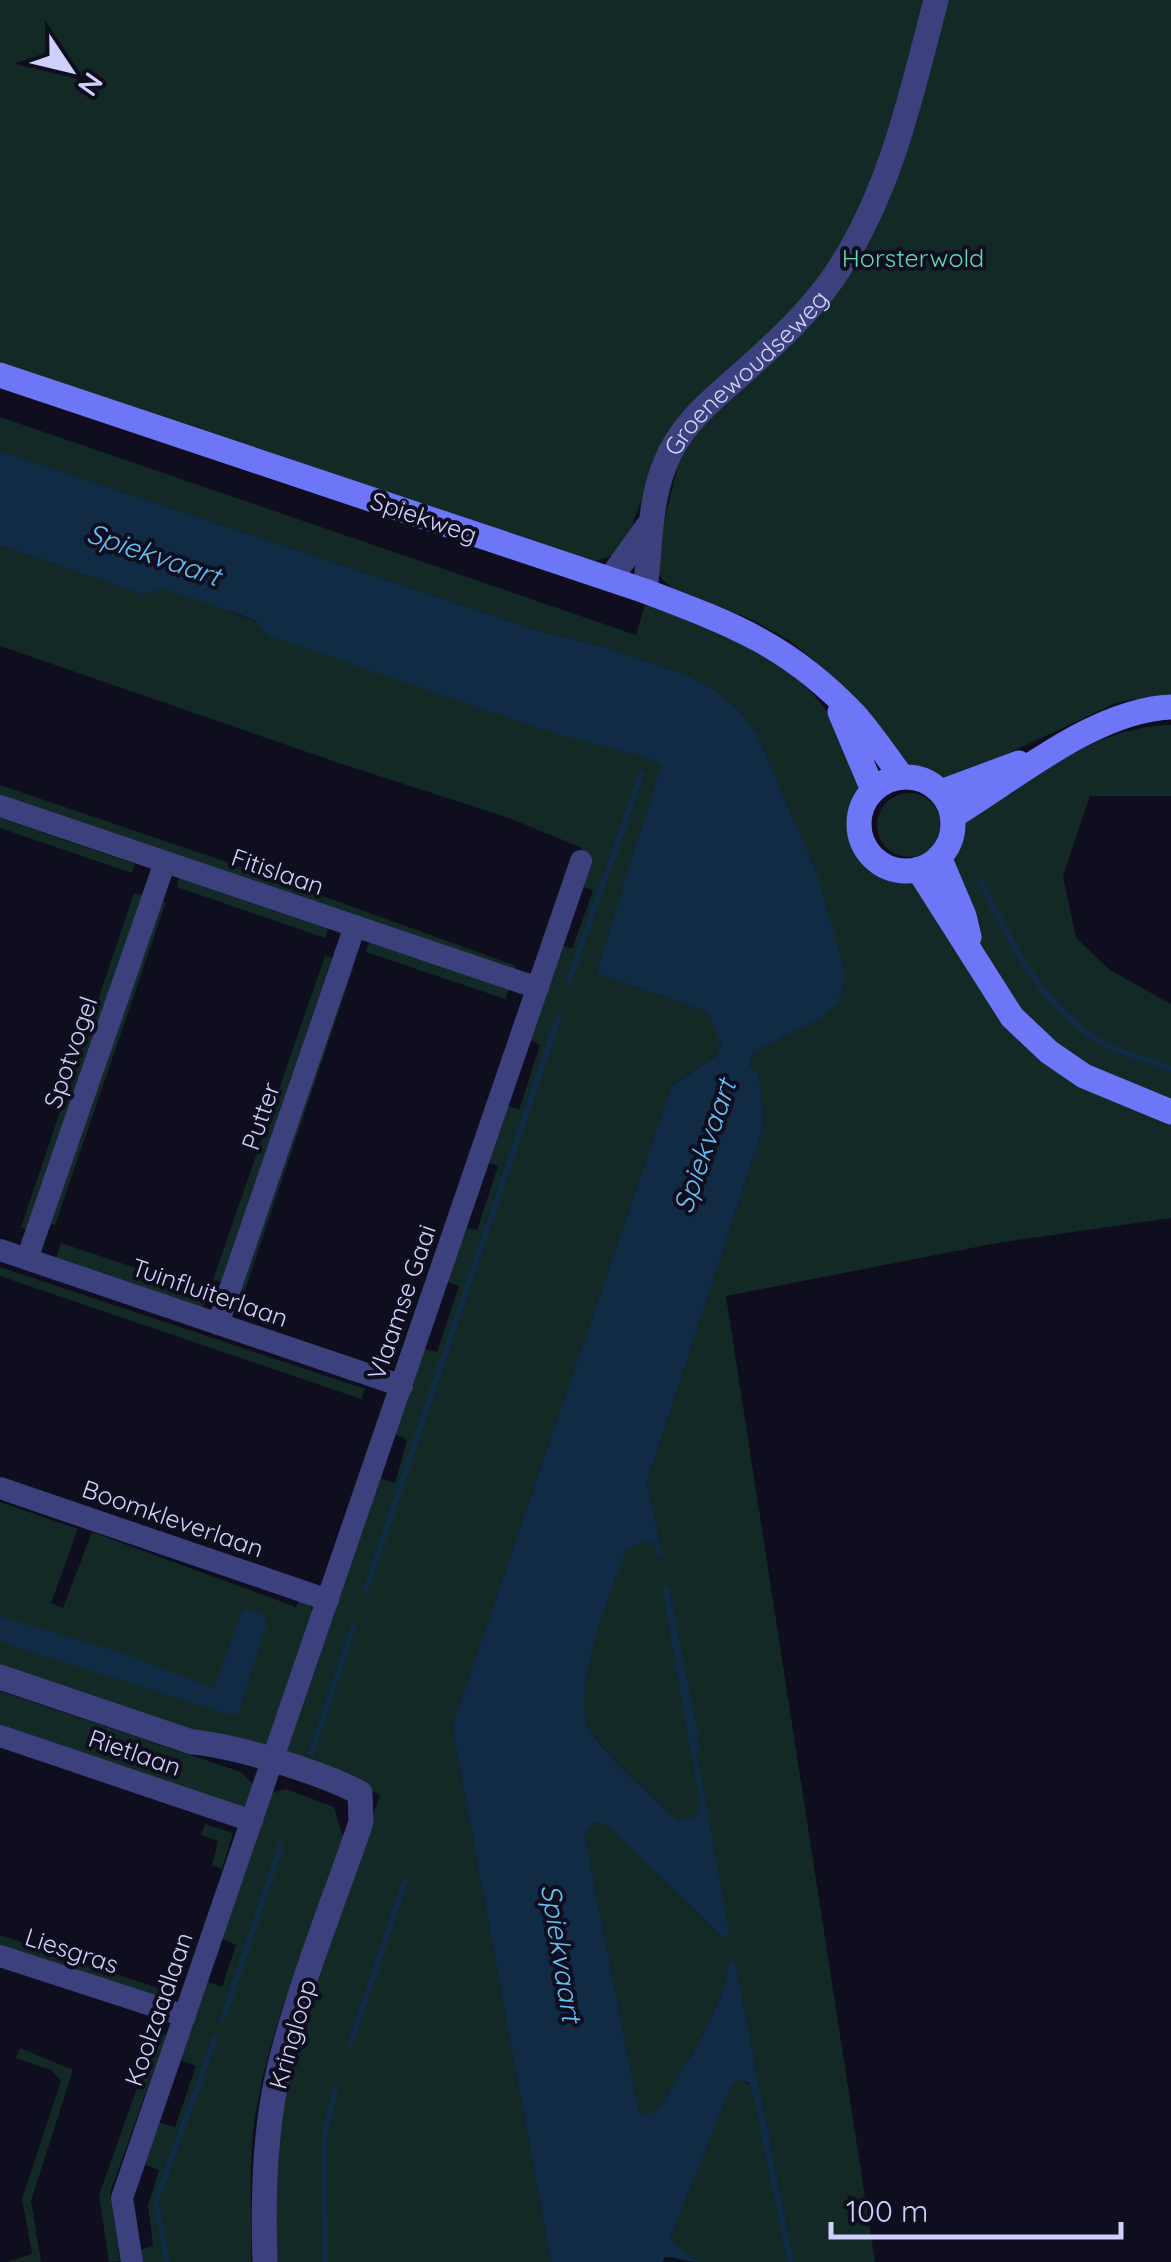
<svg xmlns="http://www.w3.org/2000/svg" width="1171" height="2262" font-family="Quicksand,sans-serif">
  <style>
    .green { fill: #122926 }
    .water { fill: #112b45 }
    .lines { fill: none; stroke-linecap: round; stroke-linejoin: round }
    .stream { stroke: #112b45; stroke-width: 6 }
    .minor { stroke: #3c407c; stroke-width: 22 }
    .tertiary { stroke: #3c407c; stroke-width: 25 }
    .secondary { stroke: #6d76f6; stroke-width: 25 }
    .labels { text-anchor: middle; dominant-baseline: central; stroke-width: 8; stroke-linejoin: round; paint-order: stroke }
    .park-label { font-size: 25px; fill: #61d7ae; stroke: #0f0e1f }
    .street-label { font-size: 25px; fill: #d0d0fc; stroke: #0f0e1f }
    .water-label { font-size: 28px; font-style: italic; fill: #64c0f5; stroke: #0f0e1f }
  </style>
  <rect width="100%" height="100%" fill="#0f0e1f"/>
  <path class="green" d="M0,0H1171V694L1118,702L947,782L907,769L825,670L792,642L753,620L675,590L662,579L656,566L658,544L679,462C670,471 657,480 649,490C624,520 642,552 592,562L0,364Z
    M0,417L636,635L645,604C715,629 788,654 832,718C839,728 862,779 861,789C859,804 848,818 852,834C857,858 890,885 915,881C926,879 939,867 949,862L961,822C1024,783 1094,726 1171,725V796H1090L1063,876L1076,938L1110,970L1171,1004V1218L997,1243L726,1296L875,2262H794L735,1960L729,1961C725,2008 683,2066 660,2108L645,2115L639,2113L585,1835L594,1822L608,1826L722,1937L730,1936L692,1745L690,1747L700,1805L694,1817L679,1820L665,1810C645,1789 603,1752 590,1730C568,1694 613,1588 626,1549L646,1541L653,1544L657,1557L663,1555L647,1483L764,1125L759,1075L749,1065L754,1052L819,1019L817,873L757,734L738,709L712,688L687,675L607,648L539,631L0,451Z
    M0,545L143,595L162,587C326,645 486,713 653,760L662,766L596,973L707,1012L721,1042L716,1056L671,1087L452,1726L551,2262H275L276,2130L294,2045L380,1795L287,1756V1747L376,1477L395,1483L407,1440L393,1433L421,1348L437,1352L459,1286L444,1281L462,1227L477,1230L498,1166L485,1161L505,1105L519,1110L540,1045L526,1037L557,943L572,949L593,891L578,884L588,857L580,847L509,818L342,764L0,646Z
    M0,785L262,874L516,966L513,972L0,800Z
    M877 825a32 32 0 1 1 64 0a32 32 0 1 1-64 0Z
    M0,818L135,864L132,873L0,828Z
    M179,876L328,928L325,938L177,887Z
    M134,893L142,895L29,1231L21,1227Z
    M156,899L166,902L55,1225L47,1223Z
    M369,941L509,989L505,999L366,952Z
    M325,956L332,958L221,1282L213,1280Z
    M346,964L354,966L242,1299L235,1296Z
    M61,1243L208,1292L202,1310L55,1261Z
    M0,1267L365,1389L361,1399L0,1276Z
    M0,1502L78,1529L51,1603L63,1608L92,1532L296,1607L300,1597L309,1602L313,1614L267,1747L232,1744L0,1670Z
    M0,1691L241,1772L253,1784V1797L243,1807L0,1729Z
    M286,1789L334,1807L343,1837C314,1924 275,2010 258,2101C247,2153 252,2209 251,2262H142L140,2250L153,2246L148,2205L159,2170L144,2164L158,2122L175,2127L196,2066L181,2060L207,1982L222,1987L236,1945L222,1939L271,1793Z
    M205,1824L233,1833L222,1869L212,1865L218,1841L201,1835Z
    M0,1935L167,1991L163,2002L0,1946Z
    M159,2026L166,2036L110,2193L120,2261L109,2262L99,2195Z
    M20,2048L73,2070L31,2201L41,2262H8L32,2254L22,2199L61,2081L51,2070L16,2058Z
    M740,2080C751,2083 753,2092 756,2102L787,2262H699L680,2250L670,2239L732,2083Z"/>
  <path class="water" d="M0,451L539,631L607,648L687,675L712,688L738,709L757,734L817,873L845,974L838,1002L819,1019L754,1052L749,1065L759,1075L764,1125L647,1483L663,1555L657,1557L653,1544L646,1541L626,1550C613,1588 568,1695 590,1730C603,1753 645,1789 665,1810L679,1820L694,1817L700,1805L662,1587L669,1586L701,1751L696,1749L730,1936L723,1938L608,1826L594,1822L585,1835L639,2113L645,2115L660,2108C683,2066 725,2008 729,1961L735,1960L794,2262H787L752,2090L747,2082L740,2080L732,2084L670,2239L681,2250L699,2262C687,2262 676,2257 664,2257L663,2262H551L452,1726L671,1087L716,1056L721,1043L707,1012L596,973L661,766L653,760L557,734L269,636L255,620L162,588L143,595L0,545Z
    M247,1609L265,1615L267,1623L239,1711L234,1716L0,1642V1616L125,1654L214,1688L240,1616Z"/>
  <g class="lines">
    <path class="stream" d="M981,882C1011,942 1040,1005 1099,1041C1120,1053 1148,1060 1171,1069
      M569,980L642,773
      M365,1591L559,1016
      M311,1753L353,1627
      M223,2018L281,1844
      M350,2044L405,1881
      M167,2262L156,2201L215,2038
      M325,2262L324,2139L335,2090"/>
    <path class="minor" d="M0,806L538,988
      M0,1250L402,1386
      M27,1259L165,862
      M218,1324L355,926
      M0,1488L328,1600
      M0,1736L252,1821
      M0,1956L185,2016
      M132,2262L122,2198L581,861"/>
    <g class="tertiary">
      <path d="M610,579L648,526"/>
      <path id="s1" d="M645,591C651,548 648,506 665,464C681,422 717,396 749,367C780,339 809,312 833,278C890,195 911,96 936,0"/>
      <path d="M0,1677L192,1742C233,1745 323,1773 360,1793L361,1822C332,1908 291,2004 274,2093C264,2148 263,2206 265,2262"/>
    </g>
    <path class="secondary" d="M0,375L645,591C732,624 789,645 855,715C872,734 887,757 902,777
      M840,712L873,790
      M859 824a47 47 0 1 1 94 0a47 47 0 1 1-94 0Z
      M941,792L1019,763
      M953,816C1016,778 1095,710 1171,707
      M939,857L964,916L969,937
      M918,869L1012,1017L1049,1052L1084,1076L1171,1112"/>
  </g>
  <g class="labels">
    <g class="park-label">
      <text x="913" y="257">Horsterwold</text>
    </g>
    <g class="street-label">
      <text stroke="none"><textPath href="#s1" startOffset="252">Groenewoudseweg</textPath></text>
      <text transform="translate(424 517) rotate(19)">Spiekweg</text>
      <text transform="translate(278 871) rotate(19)">Fitislaan</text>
      <text transform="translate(70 1052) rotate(-71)">Spotvogel</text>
      <text transform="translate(260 1116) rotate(-71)">Putter</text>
      <text transform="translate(210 1292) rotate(19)">Tuinfluiterlaan</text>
      <text transform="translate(401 1302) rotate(-71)">Vlaamse Gaai</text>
      <text transform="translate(173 1518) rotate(19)">Boomkleverlaan</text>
      <text transform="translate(135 1752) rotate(19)">Rietlaan</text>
      <text transform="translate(72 1950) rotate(18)">Liesgras</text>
      <text transform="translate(158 2009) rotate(-71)">Koolzaadlaan</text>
      <text transform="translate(292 2034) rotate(-74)">Kringloop</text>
    </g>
    <g class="water-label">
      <text transform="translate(154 554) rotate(19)">Spiekvaart</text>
      <text transform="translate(704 1146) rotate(-71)">Spiekvaart</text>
      <text transform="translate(562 1953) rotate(81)">Spiekvaart</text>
    </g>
  </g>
  <g transform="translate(70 70) rotate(125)" stroke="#0f0e1f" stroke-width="8" paint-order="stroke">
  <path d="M0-8L18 38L0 25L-18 38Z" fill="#d0d0fc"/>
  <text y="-15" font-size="28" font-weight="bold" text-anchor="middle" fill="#d0d0fc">N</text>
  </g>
  <path d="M831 2222v15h290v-15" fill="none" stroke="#d0d0fc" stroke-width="5"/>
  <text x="846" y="2222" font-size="30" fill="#d0d0fc" stroke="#0f0e1f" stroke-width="8" paint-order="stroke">100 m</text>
</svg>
